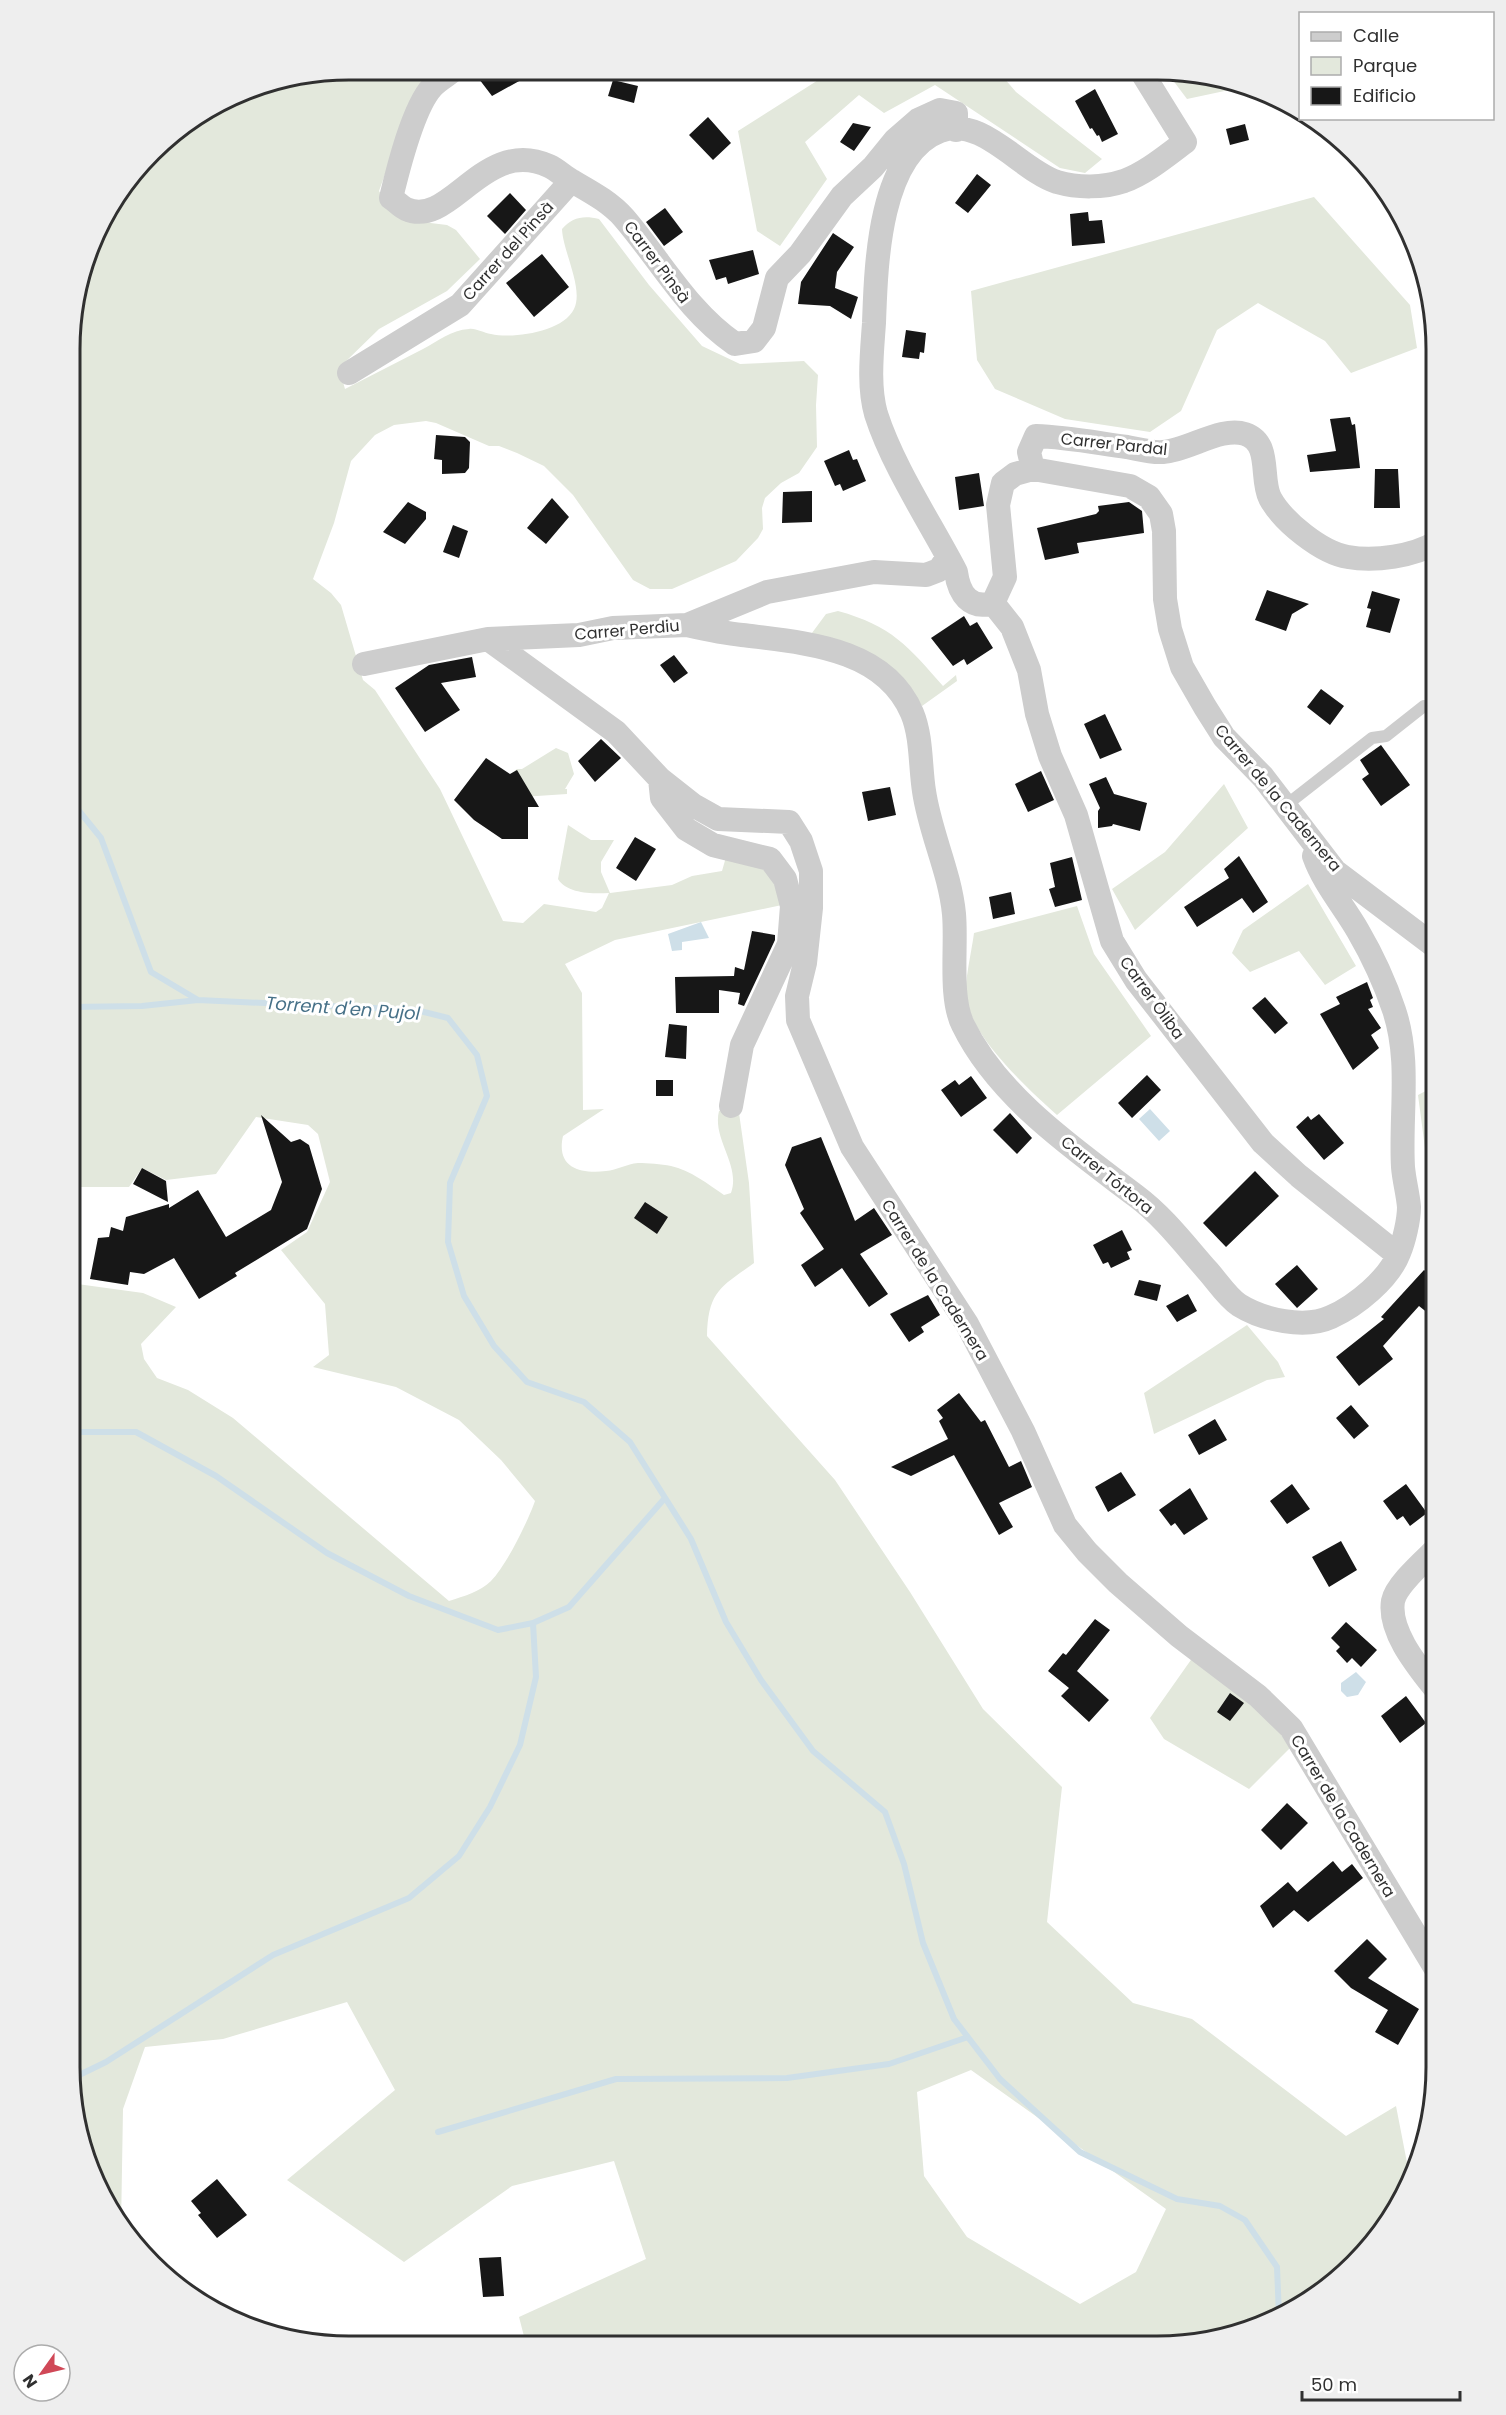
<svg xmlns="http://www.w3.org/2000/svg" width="1506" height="2415" font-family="Poppins,sans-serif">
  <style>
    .green { fill: #e3e8dc; fill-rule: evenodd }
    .water { fill: #cedfe8 }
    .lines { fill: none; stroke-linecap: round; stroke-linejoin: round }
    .stream { stroke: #cedfe8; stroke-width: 6 }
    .building { fill: #171717 }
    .service { stroke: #cdcdcd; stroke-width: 12 }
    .minor { stroke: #cdcdcd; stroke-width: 24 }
    .labels { text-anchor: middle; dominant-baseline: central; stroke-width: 6; stroke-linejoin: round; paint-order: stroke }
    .street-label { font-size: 16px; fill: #303030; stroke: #fff }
    .water-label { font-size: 18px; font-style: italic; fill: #477188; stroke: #fff }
    .rim { fill: none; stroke: #303030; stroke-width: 3 }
  </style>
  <rect width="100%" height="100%" fill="#fff"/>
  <path class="green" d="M349,69H438L413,96L379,191L390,208L406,220L447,225L456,230L480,259L447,291L379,329L339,368L345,389C371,376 397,362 423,349C438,341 451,330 469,329C476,328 483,333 491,334C513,339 563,332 574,309C584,289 563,252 562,229C572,217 584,215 599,219L649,285L702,346L740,364L804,361L818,375L816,405L817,447L799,473L781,483L765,498L762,508L763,529L758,538L736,561L672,589H650L633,580L573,495L544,466L517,453L499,446H489L436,423L426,421L394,425L375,435L351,461L334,523L313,579L331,593L341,605L363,680L375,690L440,789L503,921L523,923L544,904L596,912L602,908L609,893C594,894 567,894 558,879L568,825L591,840H614L601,862V872L610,893L672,885L692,876L722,871L726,857L772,872L782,905L615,940L565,964L582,993L583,1110L604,1109L563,1136C556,1167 579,1174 606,1171C617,1170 627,1164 638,1163C648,1163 661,1164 671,1166C690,1170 708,1184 724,1195L731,1193C741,1165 712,1139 719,1111L739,1113L749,1183L754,1263C721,1287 708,1291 707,1336L835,1480L910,1592L983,1709L1062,1787L1047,1922L1133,2003L1192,2019L1346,2136L1396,2106L1410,2178L1379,2236L1328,2288L1264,2325L1157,2346L526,2344L519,2317L646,2259L614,2161L512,2186L404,2262L287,2180L395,2090L347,2002L223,2039L145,2047L123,2109L121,2227L90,2173L69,2066L70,1283L143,1293L176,1307L141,1344L144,1359L157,1378L188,1390L233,1418L449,1601C464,1596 480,1592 491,1581C506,1566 528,1521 535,1501L501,1460L459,1420L396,1387L313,1367L329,1355L325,1304L281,1250L307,1232L330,1182L318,1134L308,1125L256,1117L216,1174L166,1180L142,1168L129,1187H70L71,313L98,225L164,139L242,90ZM971,2070L1166,2209L1136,2272L1080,2304L967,2237L924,2176L917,2092Z
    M834,70L998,71L1016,92L1102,159L1085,173L1060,168L935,85L884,113L859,95L805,142L827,179L780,246L757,231L738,131Z
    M1166,71H1194L1248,86L1187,99Z
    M1314,197L1410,305L1417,348L1351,373L1325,341L1258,303L1217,330L1181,411L1150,432L1065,419L995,389L977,360L971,291Z
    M838,611C892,626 908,646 943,686L956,675L957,681L922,706L909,689L809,637L826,614Z
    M556,748L568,753L574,774L565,789H567V794L522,797L511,774L517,769H522Z
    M1224,784L1248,828L1135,930L1112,889L1165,852Z
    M1308,884L1356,966L1325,985L1299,951L1250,972L1232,953L1243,930Z
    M1077,906L1094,954L1151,1036L1057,1115C1029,1090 971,1037 966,998C964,984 972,949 974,933Z
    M1437,1085V1168L1428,1171L1418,1095Z
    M1247,1325L1278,1362L1285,1377L1267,1380L1154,1434L1144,1393Z
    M1193,1657L1267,1713L1290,1748L1249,1789L1164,1739L1150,1718Z
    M124,2231L214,2309L178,2288Z"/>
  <path class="water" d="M701,922L709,938L682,942V950L672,951L668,934Z
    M1150,1109L1170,1131L1159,1141L1139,1119Z
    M1356,1672L1366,1682L1358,1695L1347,1697L1341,1691V1683Z"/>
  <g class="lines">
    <path class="stream" d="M71,801L101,838L151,972L198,1000
      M70,1007L142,1006L198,1000L416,1010L448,1018L477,1055L487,1096L450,1183L448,1242L464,1296L494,1346L527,1382L584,1402L630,1442L691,1539L726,1622L761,1680L813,1751L885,1812L904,1864L923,1943L954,2019L1000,2079L1080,2152L1177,2199L1220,2206L1245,2220L1277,2267L1279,2316
      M70,1432H136L216,1476L327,1553L409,1596L498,1630L533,1623L569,1607L665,1498
      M71,2079L106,2062L273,1955L409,1898L459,1856L490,1807L520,1745L536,1677L533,1623
      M438,2132L616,2079L787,2078L889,2064L968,2037"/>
  </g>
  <path class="building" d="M492,69H517L539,70L492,96L479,79Z
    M613,80L638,86L634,103L608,96Z
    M1095,89L1118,134L1102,142L1099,135L1097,136L1092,128L1090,129L1075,101Z
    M708,117L731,143L713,160L689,135Z
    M853,123L871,127L854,151L840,142Z
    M1245,124L1249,140L1230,145L1226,129Z
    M977,174L991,185L968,213L955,203Z
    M510,193L526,210L505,234L487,216Z
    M665,208L683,232L664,246L646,222Z
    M1088,212L1089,221L1102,220L1105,243L1072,246L1070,214Z
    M833,233L854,247L837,272L835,288L858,297L851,319L830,306L798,304L801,282Z
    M753,250L759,274L728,284L726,277L716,280L709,260Z
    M542,254L569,287L534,317L506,283Z
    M906,330L926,333L924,353L920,352L919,359L902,357Z
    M1350,417L1352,425L1355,424L1360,468L1310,472L1307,455L1336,451L1330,419Z
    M436,435L465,437L470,442L469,468L465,473L442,474V460L434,459Z
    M849,450L853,460L857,459L866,481L843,491L840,484L835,486L824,461Z
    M1375,469H1398L1400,508H1374Z
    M979,473L984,506L959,510L955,477Z
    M812,491V522L782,523L783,492Z
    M552,498L569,517L546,544L527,528Z
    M408,502L426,512V519L405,544L383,532Z
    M1129,502L1142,511L1144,533L1077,543L1079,553L1045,560L1037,528L1096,514L1099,511L1098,506Z
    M453,525L468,531L459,558L443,552Z
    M1267,590L1309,604L1292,614L1286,631L1255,620Z
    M1372,591L1400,599L1390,633L1366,627L1371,609L1367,608Z
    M964,616L970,626L977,622L993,648L967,665L964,659L953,666L931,638Z
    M674,655L688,673L674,683L660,665Z
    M472,657L476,677L441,683L460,710L425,732L395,688L429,665Z
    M1321,689L1344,706L1330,725L1307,707Z
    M1105,714L1122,750L1100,759L1084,724Z
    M601,739L621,758L595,782L578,761Z
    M1381,745L1410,785L1381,806L1362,779L1369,774L1360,760Z
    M486,758L510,774L517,770L539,807H528V839H502L474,820L454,800Z
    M1041,771L1054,800L1028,812L1015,784Z
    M1106,777L1114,794L1147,803L1140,831L1113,824L1112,826L1098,828V811L1100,808L1089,784Z
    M890,787L896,815L868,821L862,792Z
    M635,837L656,849L636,881L616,868Z
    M1239,856L1268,902L1253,913L1242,898L1197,927L1184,907L1229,878L1224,869Z
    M1072,857L1082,900L1055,907L1049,889L1055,887L1050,863Z
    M1011,892L1015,914L993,919L989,897Z
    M752,931L775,935V940L744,1006L738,1004L740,993L719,990V1013H676L675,977L734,976L735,967L744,970Z
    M1367,982L1373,998L1370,1000L1373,1007L1368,1009L1381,1028L1371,1035L1379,1048L1353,1070L1320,1014L1340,1004L1336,997Z
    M1265,997L1288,1023L1275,1034L1252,1008Z
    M669,1024L687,1026L686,1059L665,1057Z
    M1147,1075L1161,1090L1132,1118L1118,1103Z
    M971,1076L987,1098L961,1117L941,1090L955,1080L959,1085Z
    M656,1080H673V1096H656Z
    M1010,1113L1032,1138L1017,1154L993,1130Z
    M1319,1114L1344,1143L1324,1160L1296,1127L1308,1116L1311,1120Z
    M261,1115L291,1142L300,1139L309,1145L322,1189L307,1229L235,1273L237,1276L199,1299L174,1258L144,1274L130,1272L128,1285L90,1279L98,1238L109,1237L111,1227L123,1231L126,1217L169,1204V1208L198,1190L226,1237L271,1210L282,1182Z
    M821,1137L855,1221L874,1208L892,1235L860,1254L888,1294L869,1307L842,1268L815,1287L801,1265L824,1249L800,1213L804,1209L785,1165L792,1147Z
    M142,1168L166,1181L168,1202L133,1184Z
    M1255,1171L1279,1196L1226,1247L1203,1223Z
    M645,1202L668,1217L657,1234L634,1218Z
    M1122,1230L1132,1250L1127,1252L1130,1259L1111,1268L1108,1262L1103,1264L1093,1245Z
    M1297,1265L1318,1289L1297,1308L1275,1284Z
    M1424,1270L1437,1280V1304L1429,1314L1419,1306L1383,1346L1393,1359L1359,1386L1336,1357L1384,1319L1381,1317Z
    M1139,1280L1161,1285L1157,1301L1134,1295Z
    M1188,1294L1197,1311L1177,1322L1166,1306Z
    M928,1295L940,1315L921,1327L924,1332L909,1342L890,1314Z
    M959,1393L981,1422L985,1420L1009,1467L1021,1461L1032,1487L999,1503L1013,1527L999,1535L954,1455L911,1476L891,1467L948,1439L939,1421L943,1418L937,1410Z
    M1351,1405L1369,1426L1354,1439L1336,1418Z
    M1215,1419L1227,1440L1199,1455L1188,1435Z
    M1121,1472L1136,1495L1108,1512L1095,1487Z
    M1292,1484L1310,1509L1287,1524L1270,1501Z
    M1406,1484L1427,1513L1410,1526L1403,1516L1397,1520L1383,1501Z
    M1190,1488L1208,1519L1184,1535L1175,1523L1171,1526L1159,1510Z
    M1341,1541L1357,1570L1329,1587L1312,1557Z
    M1095,1619L1110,1630L1077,1671L1109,1700L1089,1722L1061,1696L1069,1688L1048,1671L1063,1653L1066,1655Z
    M1346,1622L1377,1650L1361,1667L1352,1658L1347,1663L1336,1651L1340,1647L1331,1638Z
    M1230,1693L1244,1703L1230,1721L1217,1712Z
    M1406,1696L1426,1723L1400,1743L1381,1716Z
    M1287,1803L1308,1823L1281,1850L1261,1830Z
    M1333,1861L1342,1872L1352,1864L1363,1878L1308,1922L1294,1910L1273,1928L1260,1906L1288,1882L1297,1892Z
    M1367,1939L1387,1959L1368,1978L1419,2009L1398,2045L1375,2032L1388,2010L1351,1988L1334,1971Z
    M217,2179L247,2215L217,2238L198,2215L201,2213L191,2201Z
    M501,2257L504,2296L483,2297L479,2258Z"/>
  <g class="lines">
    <path class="service" d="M1285,806L1372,738L1386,736L1424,706L1437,713"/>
    <path class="minor" d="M455,69C448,75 438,80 432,87C413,108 398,169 391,198C396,201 401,207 406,209C451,229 483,136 549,166C558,170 564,177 572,181C591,192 610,202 624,218C661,261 687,311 735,344L754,341L764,328L777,278L800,254L842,196L873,167L895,140L918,120L940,110L956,113V130
      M1141,71L1185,142C1166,156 1146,173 1124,181C1103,188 1078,188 1057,182C1020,170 982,115 940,131C878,154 876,269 874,323C872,352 868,386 876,414C893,467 930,522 956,572C959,594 970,610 993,603L1005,577L998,505L1003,483L1015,474L1033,469L1130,486L1149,497L1161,514L1164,531L1165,599L1170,629L1182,667L1205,707L1224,737L1263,777L1335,871L1437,948
      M349,373L460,305L571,181
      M1033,469L1029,452L1036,436C1067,437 1097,443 1127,447C1138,449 1151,453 1163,452C1189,450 1222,426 1245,434C1272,443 1260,478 1270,498C1283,522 1322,553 1348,557C1375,562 1414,556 1437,542
      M993,603L1012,627L1029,670L1037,714L1050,756L1076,815L1112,941L1136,980L1263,1143L1299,1176L1398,1255
      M687,625C705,629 723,633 742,635C804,643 884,647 912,713C922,737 920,766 924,791C930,833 950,872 954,914C957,946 949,997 963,1025C998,1097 1074,1149 1136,1196C1163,1216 1185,1245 1207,1270C1217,1281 1227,1297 1239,1305C1263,1320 1305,1329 1331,1317C1356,1306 1389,1279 1399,1253C1404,1241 1409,1220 1409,1207C1408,1194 1404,1180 1403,1167C1400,1115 1411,1060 1394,1010C1385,983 1372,955 1358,931C1343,905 1324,884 1314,856
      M488,639L616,732L660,779L693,805L718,819L789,822L801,841L811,871V908L805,963L797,996L798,1020L852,1147L967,1324L1023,1431L1065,1525L1087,1552L1118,1583L1179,1636L1258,1696L1291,1728L1436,1969
      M364,664L488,639L579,635L613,628L687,625L767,592L874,572L926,575L939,570L948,557
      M660,779L662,798L686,829L713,845L770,859L785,879L792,906L789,944L742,1045L731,1106
      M1437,1691C1419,1668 1388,1632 1393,1601C1396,1585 1425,1560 1437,1548"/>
  </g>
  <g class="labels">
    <g class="street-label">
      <text transform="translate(508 251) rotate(-48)">Carrer del Pinsà</text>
      <text transform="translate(657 262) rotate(53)">Carrer Pinsà</text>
      <text transform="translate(1114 444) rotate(6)">Carrer Pardal</text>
      <text transform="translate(627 630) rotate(-5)">Carrer Perdiu</text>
      <text transform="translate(1278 798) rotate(50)">Carrer de la Cadernera</text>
      <text transform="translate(1152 998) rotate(54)">Carrer Òliba</text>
      <text transform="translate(1107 1175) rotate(39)">Carrer Tórtora</text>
      <text transform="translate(935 1280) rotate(58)">Carrer de la Cadernera</text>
      <text transform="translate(1343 1816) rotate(59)">Carrer de la Cadernera</text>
    </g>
    <g class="water-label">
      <text transform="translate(343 1008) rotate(4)">Torrent d'en Pujol</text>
    </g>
  </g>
  <path d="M0 0H1506V2415H0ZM349 80H1157A269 269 0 0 1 1426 349V2067A269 269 0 0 1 1157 2336H349A269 269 0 0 1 80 2067V349A269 269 0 0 1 349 80Z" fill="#eee" fill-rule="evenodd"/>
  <path class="rim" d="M349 80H1157A269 269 0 0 1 1426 349V2067A269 269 0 0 1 1157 2336H349A269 269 0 0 1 80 2067V349A269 269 0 0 1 349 80Z"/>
  <rect x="1299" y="12" width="195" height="108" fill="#ffffff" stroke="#acacac" stroke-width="1.5"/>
  <rect x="1311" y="32" width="30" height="9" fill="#cdcdcd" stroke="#acacac" stroke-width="1.5"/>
  <text x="1353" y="42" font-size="18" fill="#303030">Calle</text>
  <rect x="1311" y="57" width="30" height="18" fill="#e3e8dc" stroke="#acacac" stroke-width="1.5"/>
  <text x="1353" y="72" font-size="18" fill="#303030">Parque</text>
  <rect x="1311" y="87" width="30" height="18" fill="#171717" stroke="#acacac" stroke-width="1.5"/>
  <text x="1353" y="102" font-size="18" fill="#303030">Edificio</text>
  <g transform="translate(42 2373) rotate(236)"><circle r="28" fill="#ffffff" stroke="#acacac" stroke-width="1.5"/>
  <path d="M0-4.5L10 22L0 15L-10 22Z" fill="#d04857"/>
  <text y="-9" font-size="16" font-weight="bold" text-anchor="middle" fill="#303030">N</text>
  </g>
  <path d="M1302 2391v9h158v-9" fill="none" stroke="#303030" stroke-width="3"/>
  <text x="1311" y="2391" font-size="18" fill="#303030" stroke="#ffffff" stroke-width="4.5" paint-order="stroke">50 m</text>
</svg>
